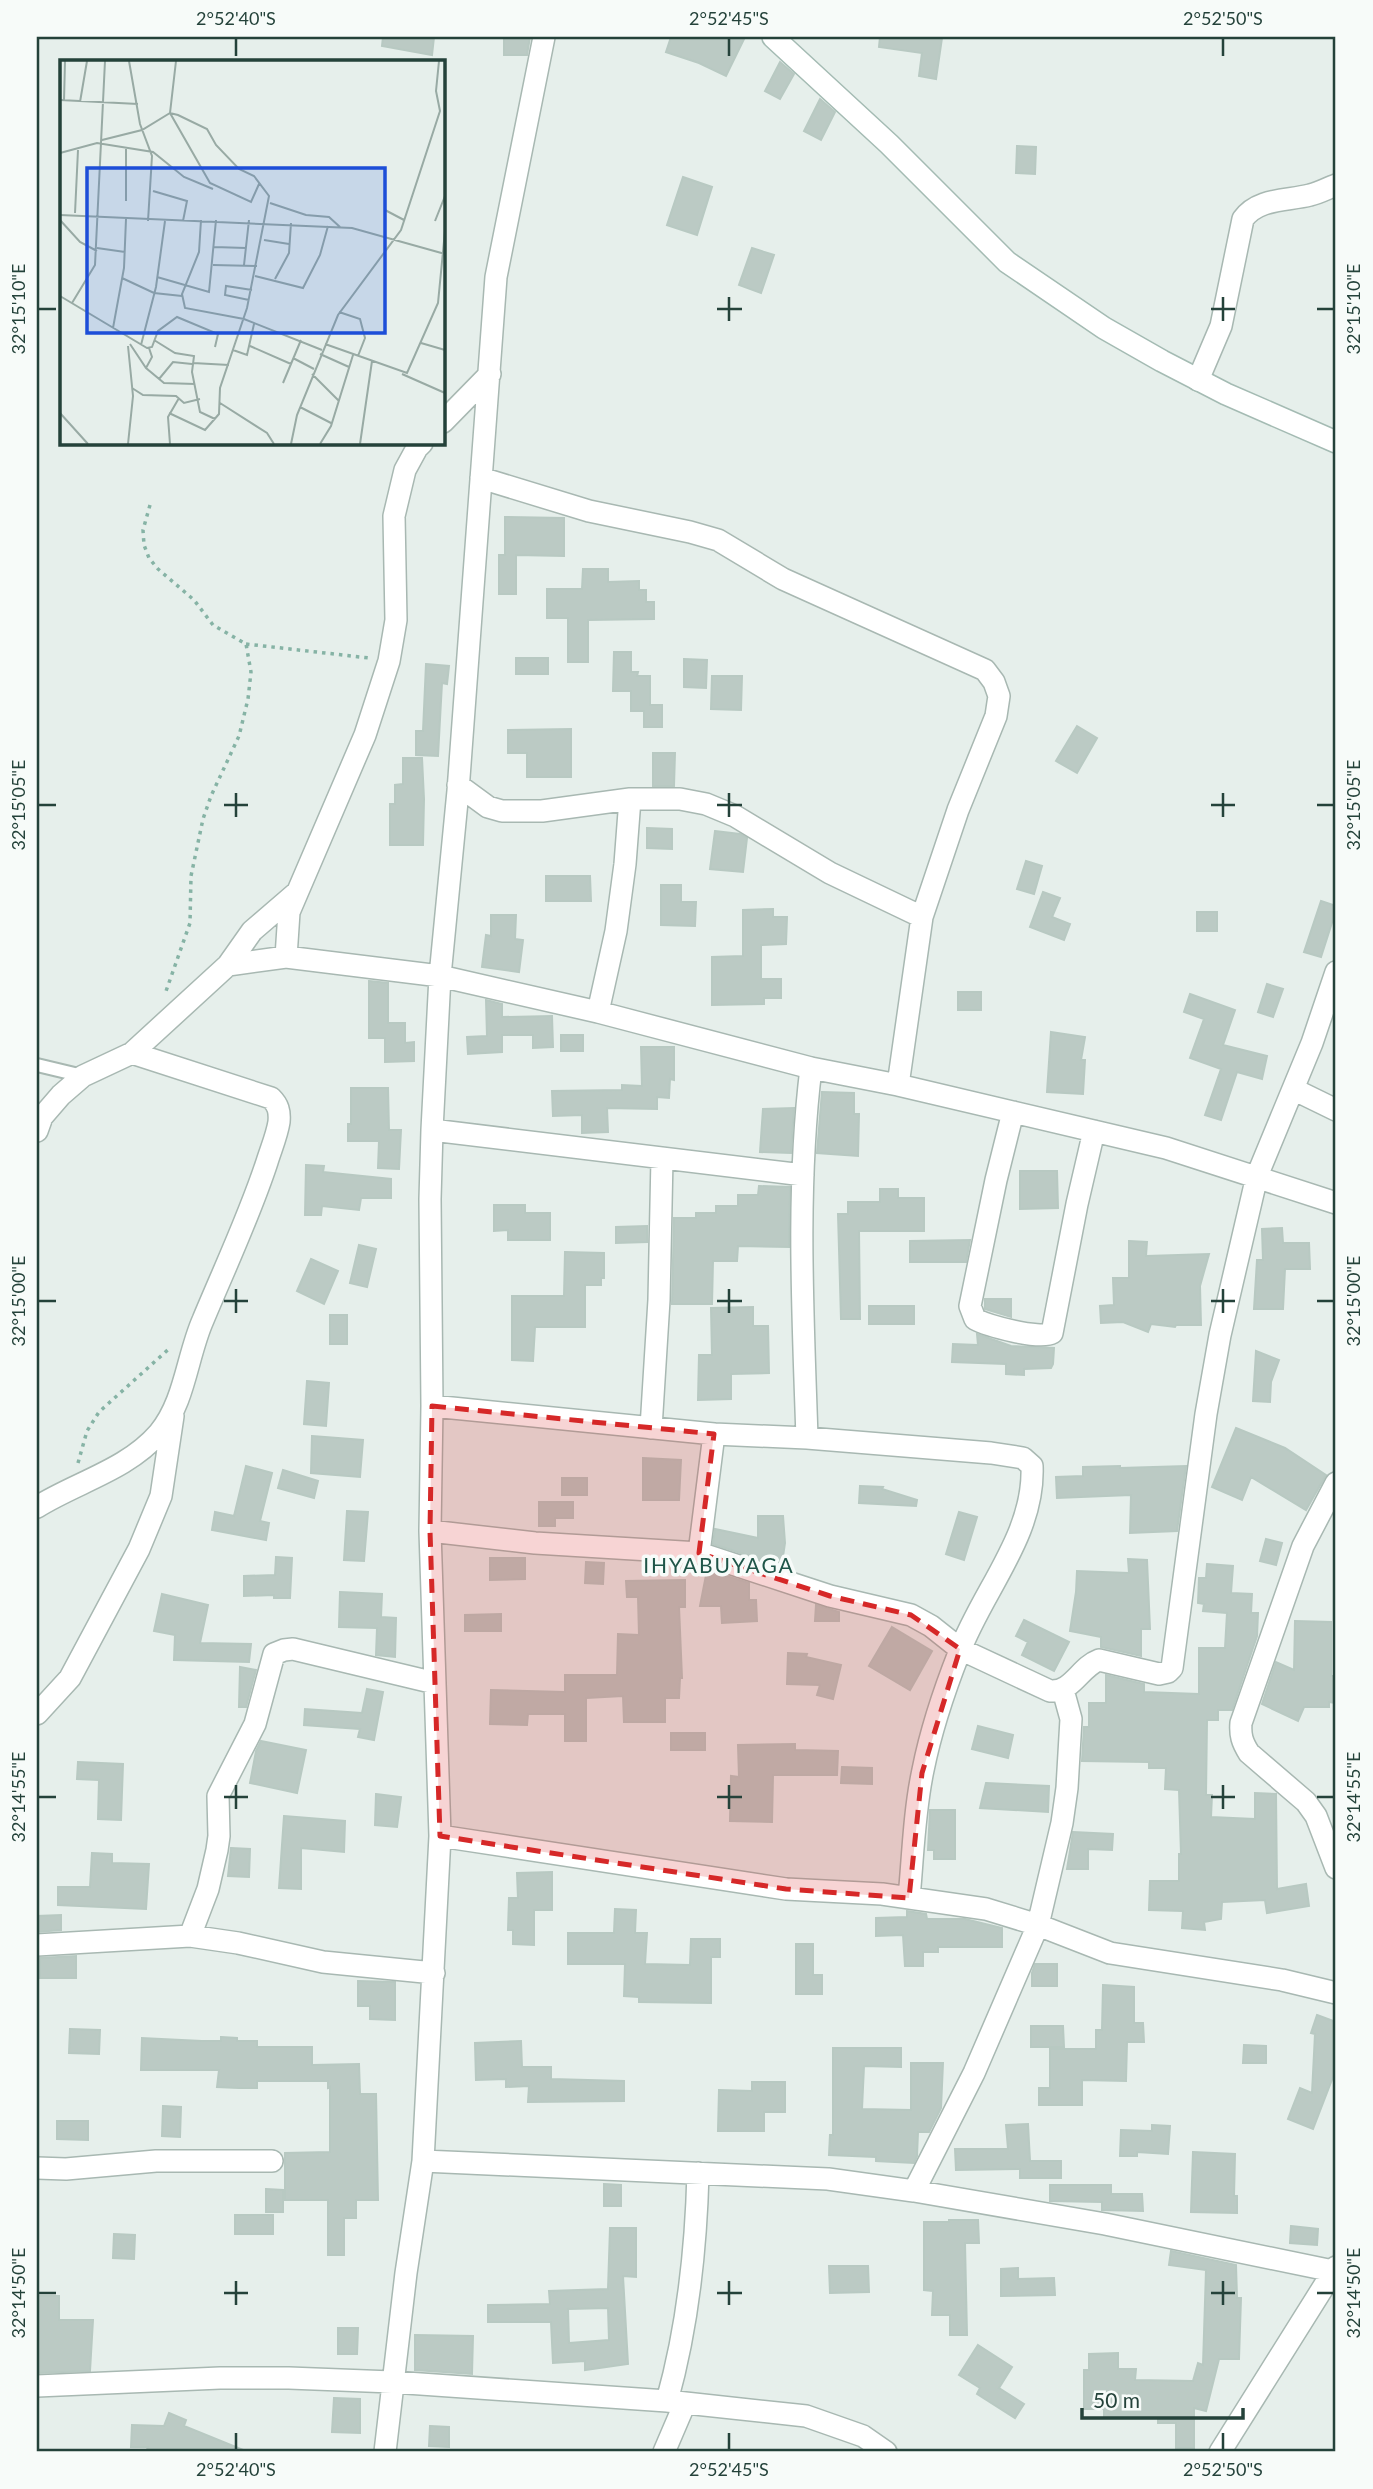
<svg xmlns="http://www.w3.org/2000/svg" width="1373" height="2489" font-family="Lato,sans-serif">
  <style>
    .building { fill: #bbcac4; stroke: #b8c9c2; stroke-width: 2; fill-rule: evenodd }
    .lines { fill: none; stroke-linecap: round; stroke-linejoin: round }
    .lane-casing { stroke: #a8b8b2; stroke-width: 16 }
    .street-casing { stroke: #a8b8b2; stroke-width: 24 }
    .secondary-casing { stroke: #a4bbb3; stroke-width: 24 }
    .path { stroke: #86b3a5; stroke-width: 3.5; stroke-dasharray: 3.5 5; stroke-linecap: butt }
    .lane { stroke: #fff; stroke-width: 12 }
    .street { stroke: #fff; stroke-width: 21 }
    .secondary { stroke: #fff; stroke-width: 21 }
    .marked { fill: #d62828; fill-opacity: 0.2; stroke: #d62828; stroke-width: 5; stroke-dasharray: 14 9; stroke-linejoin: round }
    .ticks { fill: none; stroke: #24423a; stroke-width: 2.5 }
    .labels { text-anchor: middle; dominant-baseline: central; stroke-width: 7; stroke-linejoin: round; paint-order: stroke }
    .quarter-label { font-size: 21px; letter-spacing: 2px; fill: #1f5548; stroke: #f7fbf9 }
    .inset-road { fill: none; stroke: #98aaa4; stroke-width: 2 }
    .view { fill: #1d4ed8; fill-opacity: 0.15; stroke: #1d4ed8; stroke-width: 3.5 }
    .inset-edge { fill: none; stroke: #24423a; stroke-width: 3.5 }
    .neatline { fill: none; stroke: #24423a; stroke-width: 2.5 }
    .ticks-label { font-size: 18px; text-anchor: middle; fill: #24423a }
  </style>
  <rect width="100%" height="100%" fill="#e6efeb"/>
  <path class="building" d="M383,37H434L432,55L382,46Z
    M504,37H530L527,55H504Z
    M671,37H745L726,76L699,63L666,52Z
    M880,37L942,38L936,79L919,76L922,53L879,47Z
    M780,62L794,74L780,99L765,91Z
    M820,99L835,112L821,140L804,131Z
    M1017,146L1036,147L1035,174L1016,173Z
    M683,177L712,187L697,235L667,225Z
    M752,248L774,255L761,293L739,285Z
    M505,517L564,518V556L516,555V594H499V555H505Z
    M583,569H608V582L639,581V590H646V602H654V619L588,620V662H568V618H547V589H582Z
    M614,652H631V672H638L637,676H650V705H662V727H644V711H631V691H613Z
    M516,658H548V674H516Z
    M684,659L707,660L706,688L684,687Z
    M426,664L449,666L447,684L442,683L438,756L416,755V731H423Z
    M712,676H742L741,710L711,709Z
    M1077,726L1097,738L1077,773L1056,761Z
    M571,729V777H527V753H508V730Z
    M653,753H675L674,786H653Z
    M403,758H422L424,799L423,845H390V804H395V785L403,784Z
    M647,828L672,829V849L647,848Z
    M715,831L740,834L747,838L743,872L710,869Z
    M1026,861L1042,866L1034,894L1017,889Z
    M546,876H590L591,901H546Z
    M661,885H681V902H696L695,926L661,925Z
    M1043,892L1060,898L1052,917L1070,924L1064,940L1030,927Z
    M1321,901L1336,906V910L1321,957L1304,952Z
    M773,909V917H787L786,944L761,945V979H781V998H764V1004L712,1005V957L743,956V910Z
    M1197,912H1217V931H1197Z
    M491,915H516L515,939L523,940L519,972L482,967L486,935L491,936Z
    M369,981L388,983V1023H405V1043L414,1042V1061L385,1062V1038H369Z
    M1267,984L1283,989L1273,1017L1258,1012Z
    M958,992H981V1010H958Z
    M1190,994L1235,1010L1223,1045L1267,1056L1262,1079L1237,1072L1221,1120L1205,1115L1221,1069L1190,1058L1204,1019L1184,1012Z
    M486,1000L502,1004V1017L552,1016L553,1047L533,1048V1035H502V1052L468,1054L467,1037L487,1036Z
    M1051,1032L1085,1037L1081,1060H1085L1083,1094L1047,1092Z
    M561,1035H583V1051H561Z
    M641,1047H674V1080L670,1079L669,1098L657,1097V1109L607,1108L608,1132L582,1133V1115L553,1116L552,1091L622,1090V1085L642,1086Z
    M351,1088H388L389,1130H401L399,1169L378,1168L379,1141H348V1124H351Z
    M822,1092L854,1093V1114H859L858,1156L817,1153Z
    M794,1108L791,1153L760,1152L763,1109Z
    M306,1165L324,1166L323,1172L391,1179V1198H361L359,1210L322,1206L321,1215H305Z
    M1020,1171H1057L1058,1208L1020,1209Z
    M759,1186L790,1187L789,1247L738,1246L737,1261H713L712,1304H672L674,1218H696V1213H716V1206H738V1195H758Z
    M880,1189H898V1198H924V1231H859L860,1319H841L838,1214H848V1202H880Z
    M494,1205H525V1213H550V1240H508V1230L494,1231Z
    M647,1226V1242L616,1243V1227Z
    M1282,1228L1283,1243H1309L1310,1269H1285L1283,1309H1254L1257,1260H1263L1262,1229Z
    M970,1240L966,1262H910V1241Z
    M1129,1241L1147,1242L1146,1256L1209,1254L1200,1286L1201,1325H1176L1175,1327L1151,1324L1148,1332L1123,1322L1101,1323L1100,1306L1114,1305L1113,1278H1129Z
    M359,1245L376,1249L367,1287L350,1283Z
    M565,1252L604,1253V1278H601V1285H585V1327H535L533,1361L512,1360V1296H564Z
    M311,1259L338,1271L324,1304L297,1291Z
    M985,1299H1011V1317L985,1309Z
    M869,1306H914V1324H869Z
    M753,1307V1326H768L769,1373L731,1374V1399L698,1400L699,1355H712L711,1308Z
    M330,1315H347V1344H330Z
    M977,1334L1011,1346L1054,1348L1053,1364L1051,1368L1024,1369V1375L1006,1374V1364L952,1362L953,1344L978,1345Z
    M1256,1351L1279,1360L1271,1382L1270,1402L1253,1401Z
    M307,1381L329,1383L326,1426L304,1424Z
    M1236,1428L1285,1448L1326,1475L1306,1510L1251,1477L1242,1500L1212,1487Z
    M312,1436L363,1440L360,1477L311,1473Z
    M643,1458L681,1460L679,1500H643Z
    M246,1466L272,1473L260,1521L269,1523L266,1540L212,1530L215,1512L234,1516Z
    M1120,1466V1468L1186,1466L1177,1531L1130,1533L1131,1495L1057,1498L1056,1477L1083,1476V1467Z
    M283,1470L318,1481L314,1498L278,1488Z
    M562,1478H587V1495H562Z
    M860,1486L883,1487L882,1489L917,1500L916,1506L859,1503Z
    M539,1502H573V1518H555V1526H539Z
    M347,1511L368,1512L364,1561L344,1560Z
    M959,1512L977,1517L964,1560L946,1554Z
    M758,1516H783L785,1543L782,1563L759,1559L713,1544L715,1529L758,1538Z
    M1266,1539L1282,1543L1276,1565L1260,1561Z
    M276,1557L292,1558L290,1598H274V1595L244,1596V1576L275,1575Z
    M490,1558H525V1579L490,1580Z
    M1128,1559L1147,1560L1150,1629H1141V1656L1101,1647V1637L1070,1631L1076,1592L1077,1571L1129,1573Z
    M586,1562L604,1563L603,1584L585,1583Z
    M1207,1564L1233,1566L1231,1593L1252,1594L1251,1613H1258L1257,1636L1232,1710H1218V1720H1207L1206,1795H1212L1211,1817L1255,1819V1793L1276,1794L1277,1889L1306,1884L1309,1906L1267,1913L1265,1900L1222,1902L1221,1919L1204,1922L1205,1930L1182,1928L1183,1911L1149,1910L1150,1881H1179V1854H1181L1179,1790L1165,1789L1166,1768H1149V1762L1082,1761L1084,1727H1089V1703H1106V1675L1144,1684V1692L1199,1694V1648H1225L1227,1613L1203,1611L1204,1604L1198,1603L1199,1578H1206Z
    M707,1570L749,1583V1600H756L757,1621L722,1623L721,1606H700Z
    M685,1580V1607H679L682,1678H680L679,1698H665V1722H624L623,1696L586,1698V1741H565V1714H528L527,1725L490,1724L491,1690L565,1692V1675H617L618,1634L639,1635L638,1597H627L626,1581Z
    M340,1592L382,1594L381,1617L396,1618L395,1657L376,1655L377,1628L339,1627Z
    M162,1594L208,1605L200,1643L251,1644L249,1662L174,1660L175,1635L154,1631Z
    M816,1605L839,1612V1621H815Z
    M501,1614V1631H465V1615Z
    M1024,1620L1069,1642L1054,1671L1022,1655L1028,1642L1016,1636Z
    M1295,1621L1331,1622V1676H1336V1703L1329,1702V1707H1304L1298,1721L1262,1704L1276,1662L1294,1670Z
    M892,1627L932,1651L910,1690L869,1666Z
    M788,1653L807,1654L806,1657L841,1665L833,1699L817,1695L820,1685L787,1684Z
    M240,1667L256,1670L246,1707H239Z
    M367,1689L383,1692L374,1740L358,1737L360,1729L304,1725L305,1709L362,1713Z
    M978,1726L1013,1735L1008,1758L972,1749Z
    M671,1733H705V1750H671Z
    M261,1741L306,1750L297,1793L250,1783L256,1751Z
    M795,1744V1750L838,1751L837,1775H773L772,1822L730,1821L731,1776L739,1777L738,1745Z
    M78,1762L123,1764L121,1820L98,1819L99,1780L77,1779Z
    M842,1767L872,1768V1784L841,1783Z
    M986,1783L1049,1786L1048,1812L980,1808Z
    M376,1794L401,1797L397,1827L375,1825Z
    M930,1810H955V1859H934V1850H928Z
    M284,1816L345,1821L344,1852L301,1848V1889L279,1888Z
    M1073,1832L1113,1834L1112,1850L1088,1849V1869H1067Z
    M231,1848L250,1849L249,1877L228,1876Z
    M92,1853L112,1854V1863L149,1864L146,1909L58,1905V1887H90Z
    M552,1872V1910H534V1945L513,1944V1930H508L509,1898H518L517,1873Z
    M615,1909L636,1910L635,1933H647L645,1964L690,1965L691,1939H720V1957H711V2003L639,2002V1997L624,1996L625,1964H568V1933H614Z
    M907,1911L926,1914L927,1919H965L1002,1928V1947H938V1952H923V1966H905L903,1935L876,1936V1918L907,1917Z
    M61,1915V1930L37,1932V1916Z
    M796,1944H813V1975H822V1994H796Z
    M76,1956V1978H40V1958Z
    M1035,1964H1057V1986H1032V1973Z
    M358,1981L395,1982V2020L370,2019V2006H358Z
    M1103,1985L1134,1987V2023H1143L1144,2042H1127L1126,2081L1082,2080V2105H1039V2088H1050V2049H1096V2030H1102Z
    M1317,2015L1336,2022V2069L1313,2129L1288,2119L1300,2088L1312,2093L1315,2034L1311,2033Z
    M1031,2026H1063L1064,2047H1031Z
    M70,2029L100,2030L99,2054L69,2053Z
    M221,2037L237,2038V2041H257V2047H312V2065L359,2064L360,2094H376L378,2200H356V2218H344V2255H328V2200H285V2153L330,2152V2087L328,2088V2081H257V2088H239L217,2087L219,2070H141L142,2038L202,2041H221Z
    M521,2041L522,2067H551V2079L624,2081V2101L528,2102L529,2086L506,2087V2079L476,2080L475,2043Z
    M1244,2045L1266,2046V2063H1243Z
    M833,2048H901V2067L864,2066L862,2109L911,2110V2063H943L941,2108L929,2132H918L917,2156L914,2163L876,2161V2157L829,2155L830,2135H833Z
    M752,2082H785V2112H764V2131H718L719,2090L752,2091Z
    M163,2106L181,2107L180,2137L162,2136Z
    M57,2121H88V2140L57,2139Z
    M1028,2124L1030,2161H1061V2178H1020V2169L956,2170L955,2149H1008L1006,2125Z
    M1152,2125L1170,2126L1168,2154L1137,2152V2156H1120L1121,2130L1152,2131Z
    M1193,2152L1235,2154L1234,2196H1237V2213L1191,2212Z
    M604,2184L621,2185V2206H604Z
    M1050,2185H1111V2194H1142L1143,2211L1102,2210V2202L1050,2201Z
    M266,2189L283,2190V2212H266Z
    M235,2215H273V2234H235Z
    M949,2220H978L979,2243H965L967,2335H950V2315H932L933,2291L924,2290V2222H949Z
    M1291,2226L1318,2229L1317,2245L1290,2243Z
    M610,2228H636V2277L623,2276L628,2364L585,2370V2361L553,2363L551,2322H488V2305L550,2304L549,2291L608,2289ZM608,2308L609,2340L569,2343L568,2309Z
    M114,2234L135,2235L134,2259L113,2258Z
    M1171,2251L1236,2265L1237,2298H1241L1239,2359H1219L1206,2411L1194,2408V2448H1176V2423H1158V2417H1104V2409H1084V2370H1089V2354L1118,2353V2369H1136L1135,2380L1193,2381L1198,2363L1203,2365L1206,2270L1169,2265Z
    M829,2266H868L869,2292L830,2293Z
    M1018,2268V2279L1054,2278L1055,2295L1001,2296V2269Z
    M37,2296H59V2320H93L90,2371L37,2373Z
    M338,2328H358L357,2354H338Z
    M415,2335L473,2336L472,2374L415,2370Z
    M978,2345L1012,2367L999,2388L1024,2404L1015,2418L977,2394L980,2388L959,2375Z
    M334,2398L360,2399V2433L332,2432Z
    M169,2413L186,2420L184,2426L248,2452H146L148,2447H131L132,2425L164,2426Z
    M430,2426L449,2427V2447L429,2446Z"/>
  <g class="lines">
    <g class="lane-casing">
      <path id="lane" d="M37,1065L83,1076"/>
    </g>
    <g class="street-casing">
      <path id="street" d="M1198,380L1221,326L1243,219C1258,198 1287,201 1310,195C1319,193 1328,188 1336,185
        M443,422L490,374
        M481,478L589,511L690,532L718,540L783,579L985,670L994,682L999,696L996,716L958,810L922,917L898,1085
        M458,785L488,807L502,811H542L630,799H680L706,804L735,816L830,873L922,917
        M286,957L289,912L365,735L389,661L396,620L394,516L405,470L417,448L422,443
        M228,965L252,931L295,894
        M598,1012L616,931L625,864L630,799
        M1293,1089L1336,1110
        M1013,1112L996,1180L970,1306L975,1319C988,1326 1040,1340 1052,1333L1077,1204L1094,1131
        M432,1130L803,1175
        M37,1131L42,1117L61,1095L83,1076L132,1053L228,965L286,957L440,976L598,1012L811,1068L898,1085L1166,1148L1336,1203
        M432,1406L714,1434L807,1438L991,1453L1023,1458L1032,1466C1035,1535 982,1591 959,1653C944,1691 931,1730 923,1770C914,1812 913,1856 909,1898
        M651,1428L659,1300L662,1158
        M807,1438C803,1315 796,1190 811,1068
        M1336,1483L1303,1546L1241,1723C1240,1735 1242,1742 1249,1753L1306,1802L1316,1816L1336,1868
        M37,1507C77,1482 127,1470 159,1433C185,1402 187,1356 203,1320C225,1267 249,1217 267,1162C271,1149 277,1135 279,1122C280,1111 278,1105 271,1098L132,1053
        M430,1531L535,1543L699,1553L830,1596L911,1615L931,1626L960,1649L1050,1691C1072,1693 1080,1667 1099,1660L1159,1674L1168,1672L1172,1668L1206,1414L1220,1335L1257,1176L1312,1043L1336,972
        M699,1553L714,1434
        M37,1714L70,1678L139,1549L161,1496L173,1416
        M440,1836L786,1889L882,1894L986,1909L1038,1925L1110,1953L1282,1980L1336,1993
        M190,1936L208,1889L217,1850L219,1836L218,1796L255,1724L274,1654L284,1650L293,1649L435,1683
        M37,1945L190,1936L238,1943L323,1962L434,1973
        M423,2161L828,2179L914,2191L1105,2224L1333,2271
        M37,2168L66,2169L156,2161H272
        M914,2191L974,2073L1038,1925L1062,1823L1067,1788L1071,1719L1063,1690
        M37,2386L220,2378H289L392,2382L667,2401L806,2416L863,2436L886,2452
        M667,2401C688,2326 696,2251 698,2173
        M385,2452L406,2273L423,2161L440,1836L430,1531L432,1406L430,1199L432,1130L440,976L458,791L496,277L544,37
        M664,2452L685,2403
        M1220,2452L1336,2267"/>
    </g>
    <g class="secondary-casing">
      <path id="secondary" d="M773,37L889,144L1007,262L1104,328L1162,361L1226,394L1336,442"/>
    </g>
    <path class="path" d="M150,505L143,530L144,545L149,558L158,569L194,600L213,625L246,644L251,672L248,699L239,736L211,796L203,819L191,876L190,923L165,994
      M246,644L369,658
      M78,1463L87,1431L99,1412L171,1347"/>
    <use href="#lane" class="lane"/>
    <use href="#street" class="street"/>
    <use href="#secondary" class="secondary"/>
  </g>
  <path class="marked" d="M432,1406L714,1434L699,1553L830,1596L911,1615L960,1649L922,1773L909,1898L786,1889L440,1836L430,1531Z"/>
  <path class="ticks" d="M236,38V56M729,38V56M1223,38V56M729,297V321M1223,297V321M38,309H56M717,309H742M1211,309H1235M1317,309H1334M236,793V817M729,793V817M1223,793V817M38,805H56M224,805H248M717,805H742M1211,805H1235M1317,805H1334M236,1289V1313M729,1289V1313M1223,1289V1313M38,1301H56M224,1301H248M717,1301H742M1211,1301H1235M1317,1301H1334M236,1785V1809M729,1785V1809M1223,1785V1809M38,1797H56M224,1797H248M717,1797H742M1211,1797H1235M1317,1797H1334M236,2281V2305M729,2281V2305M1223,2281V2305M38,2293H56M224,2293H248M717,2293H742M1211,2293H1235M1317,2293H1334M236,2433V2450M729,2433V2450M1223,2433V2450"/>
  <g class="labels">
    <g class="quarter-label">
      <text x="719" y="1564">IHYABUYAGA</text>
    </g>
  </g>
  <g transform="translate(60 60)">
    <rect width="385" height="385" fill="#e6efeb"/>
    <path class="inset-road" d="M69,1L80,64L92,96L88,161M116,1L110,53L150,123L191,142L199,124M0,40L78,44M4,41L5,1M20,42L27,1M42,80L82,70L110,53L118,55L147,69L156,85L179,109L194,116L209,136L187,248L160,328L159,354L145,370L109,353M66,89V141M0,93L37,83L93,92L124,117L153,129M93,131L127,141L123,161M210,143L246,155L269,157L280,167M325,150L344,160M15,153L18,90M0,155L292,168L385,194M0,160L20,182L37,191M141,160L139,192L122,234L125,248L184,259L262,290M375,161L385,136M204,180L229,184M154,187L186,188M37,188L65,192M153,205L197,206M184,205L189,160M195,216L243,228L260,195L268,166M97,217L149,232L156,160M62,218L94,233L122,236M215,219L229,193L231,163M0,236L87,288L92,287L98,271L117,257L158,274L155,287M189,240L165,235L166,226L192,230M12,243L35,205L45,1M279,252L300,259L305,278L298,296M53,268L64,208L66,159M94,280L115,293L134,296L132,312L140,352L155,359M361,283L385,290M70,284L86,308L104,323L135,324M265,284L347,313L378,243L385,171M81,285L96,227L105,161M68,286L73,336L68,384M190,286L231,304M173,290L187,295L194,264M260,294L289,307M233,298L254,309M133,303L169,305M86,308L92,297L89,288M252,314L279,341M342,314L385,333M99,319L113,302L132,304M223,323L241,280M72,328L83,335L116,336L124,343L140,339M160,343L207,373L214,384M240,347L271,363M0,353L28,384M110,384L108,357L119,338M231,384L237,355L278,255L341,170L380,51L376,31L379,1M260,384L271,366L293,295M300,384L312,301"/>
    <path class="view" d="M27,108H325V273H27Z"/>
    <rect width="385" height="385" class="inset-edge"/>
  </g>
  <rect width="1373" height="2489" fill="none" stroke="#f7fbf9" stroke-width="77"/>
  <path d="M1082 2408v10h161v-10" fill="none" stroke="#24423a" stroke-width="3.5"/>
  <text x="1093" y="2408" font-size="21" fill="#24423a" stroke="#f7fbf9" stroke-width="5" paint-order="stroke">50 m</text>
  <rect x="38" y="38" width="1296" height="2412" class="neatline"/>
  <g class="ticks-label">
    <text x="236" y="25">2°52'40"S</text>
    <text x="729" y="25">2°52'45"S</text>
    <text x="1223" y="25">2°52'50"S</text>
    <text transform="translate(1354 309) rotate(-90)" y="6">32°15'10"E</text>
    <text transform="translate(19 309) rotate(-90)" y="6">32°15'10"E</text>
    <text transform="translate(1354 805) rotate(-90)" y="6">32°15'05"E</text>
    <text transform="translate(19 805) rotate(-90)" y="6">32°15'05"E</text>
    <text transform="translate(1354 1301) rotate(-90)" y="6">32°15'00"E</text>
    <text transform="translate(19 1301) rotate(-90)" y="6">32°15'00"E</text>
    <text transform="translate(1354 1797) rotate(-90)" y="6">32°14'55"E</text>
    <text transform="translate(19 1797) rotate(-90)" y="6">32°14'55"E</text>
    <text transform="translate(19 2293) rotate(-90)" y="6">32°14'50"E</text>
    <text transform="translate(1354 2293) rotate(-90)" y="6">32°14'50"E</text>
    <text x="236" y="2476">2°52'40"S</text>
    <text x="729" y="2476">2°52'45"S</text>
    <text x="1223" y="2476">2°52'50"S</text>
  </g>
</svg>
